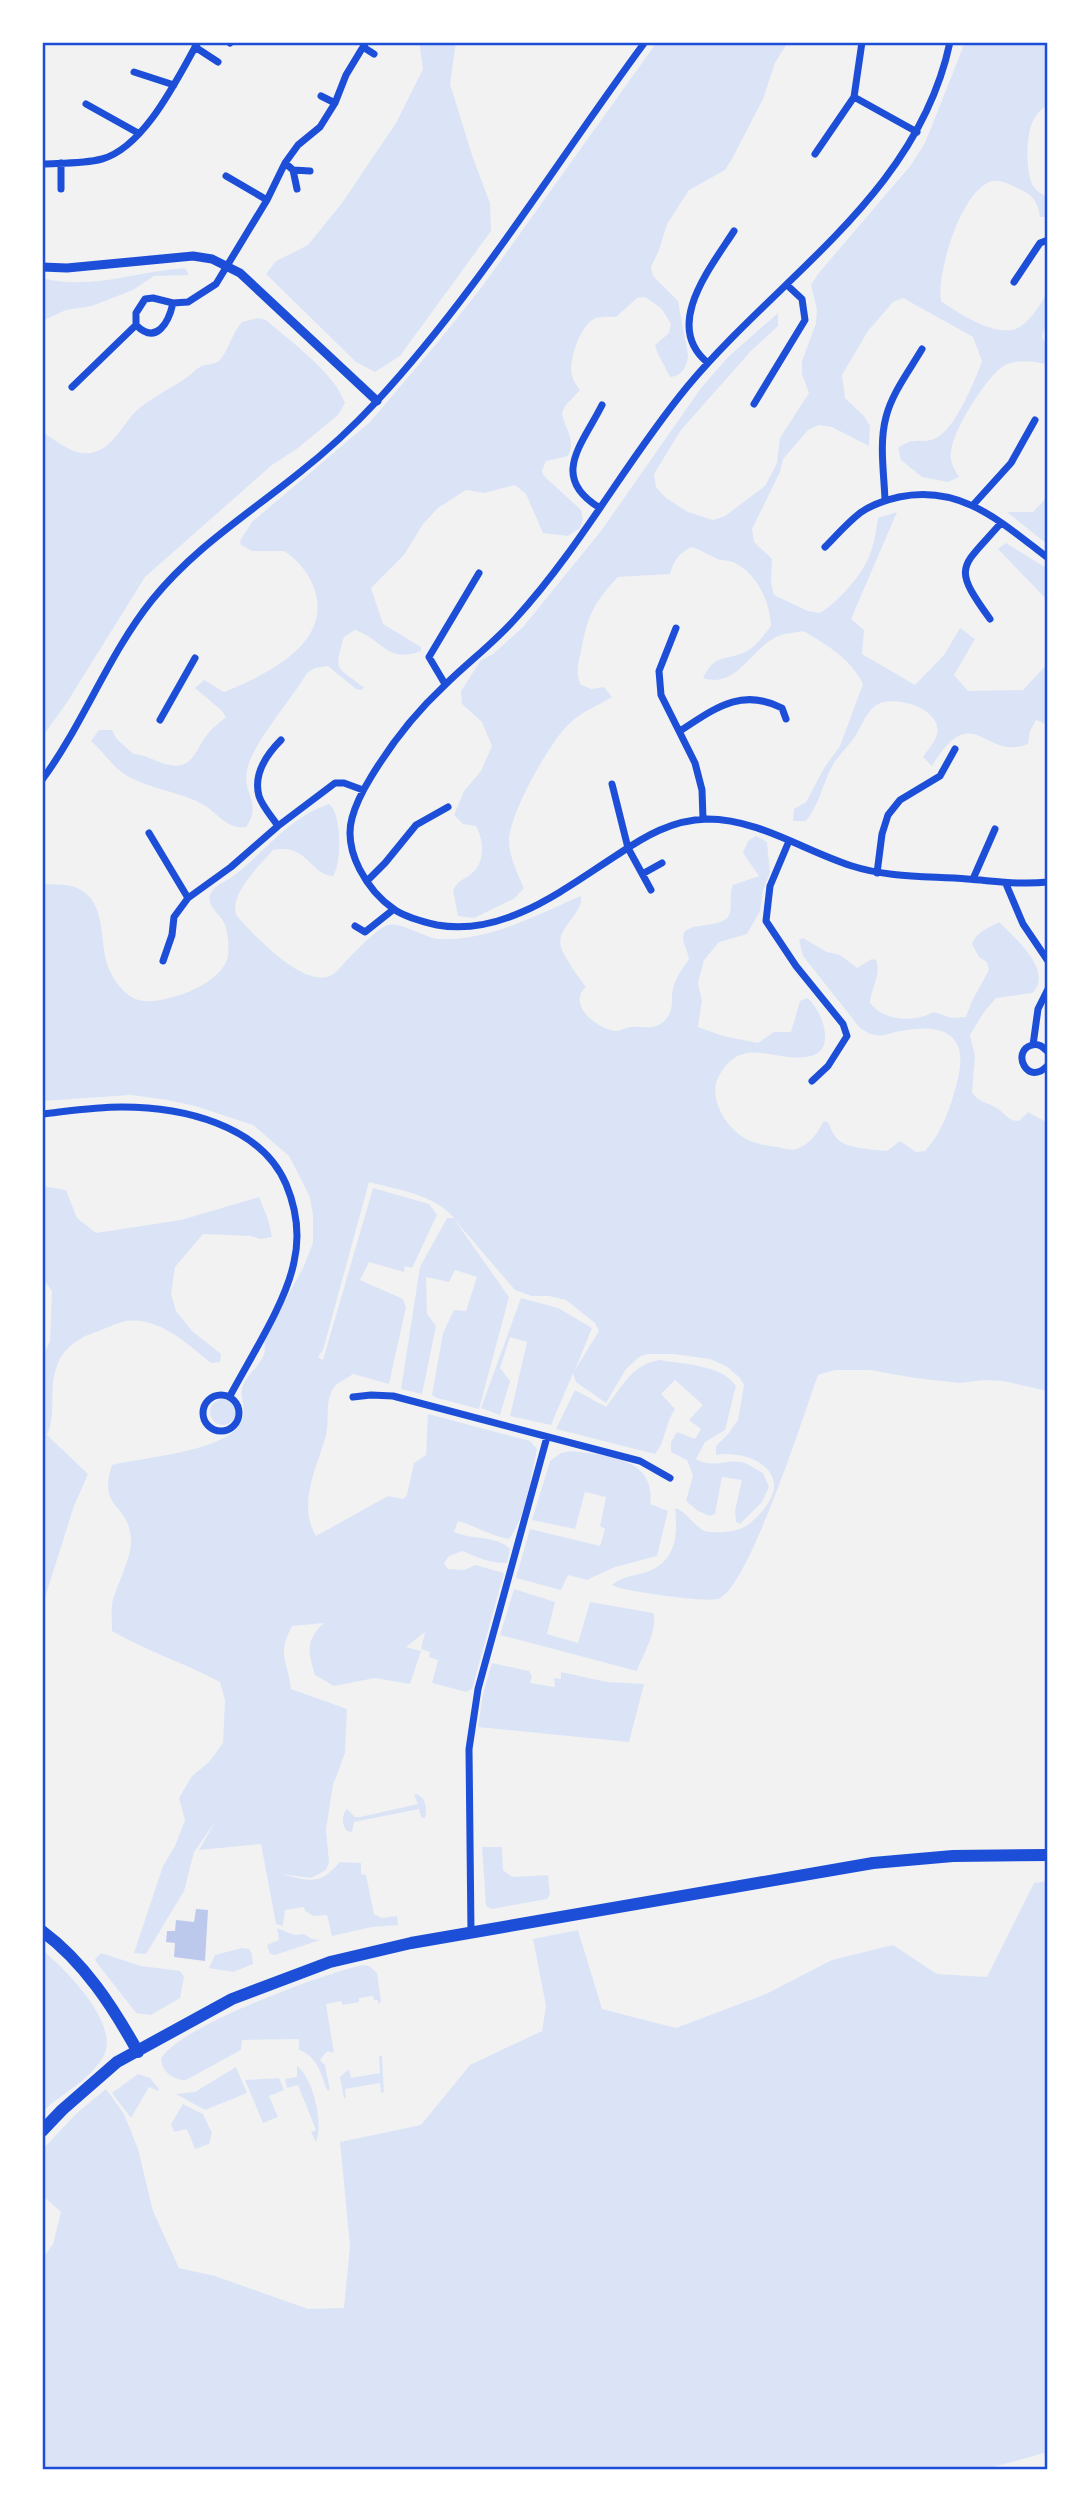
<svg xmlns="http://www.w3.org/2000/svg" width="1090" height="2512" font-family="'Open Sans',sans-serif">
  <style>
    .green { fill: #dbe4f7 }
    .building { fill: #bdc9ec }
    .lines { fill: none; stroke-linecap: round; stroke-linejoin: round }
    .minor { stroke: #1d4ed8; stroke-width: 7 }
    .tertiary { stroke: #1d4ed8; stroke-width: 9 }
    .primary { stroke: #1d4ed8; stroke-width: 12 }
    .neatline { fill: none; stroke: #1d4ed8; stroke-width: 2.5 }
  </style>
  <rect width="100%" height="100%" fill="#f2f2f2"/>
  <path class="green" d="M419,42H456L450,84L473,158L490,203L491,231L400,356L375,372L356,362L266,274L276,261L308,245L342,203L396,123L423,69Z
    M657,42H788L775,63L763,99L732,159L725,170L689,190L667,224L659,250L651,267L653,276L678,301L688,355C687,366 683,376 670,377L658,354L655,345L669,333L671,324L661,308L645,297L637,298L616,317C609,317 601,316 594,319C580,326 568,361 572,375C573,380 577,386 580,390L565,406L562,414C566,431 576,439 568,456L546,461L542,470L543,475L581,510L583,519L580,528L568,536L543,533L526,494L515,485L484,493L466,490L438,508L423,524L404,555L371,588L383,624L421,647V651C387,664 382,639 355,630L344,637C332,675 339,666 364,688L360,690L356,689L328,666L315,668L307,673C292,699 252,744 247,770C242,794 263,803 246,827C228,830 218,814 204,805C181,792 155,790 131,778C114,770 105,753 91,741L99,730H112L116,738L133,754C148,755 157,763 170,765C192,770 196,749 206,736C211,729 219,723 226,717L221,710L195,688L204,680L224,692C266,675 334,643 314,588C308,572 298,560 284,551H252L241,545L240,541L252,522L370,422L438,342L481,288Z
    M965,42H1048V104C1042,109 1036,114 1033,121C1026,134 1025,176 1034,187C1038,192 1042,195 1048,196V217H1040C1038,202 1033,195 1019,189C1011,185 1002,180 993,181C962,187 936,274 941,301C958,313 1000,341 1021,326C1033,318 1041,303 1048,291V316L1042,337L1048,348V365C1035,361 1018,359 1005,365C986,376 954,429 951,451C949,461 954,468 959,477L948,482L922,477L901,460L898,448C915,436 920,444 934,439C955,431 975,380 982,361L973,337L903,298L893,302L868,331L842,375L845,398L864,416L870,426L869,446L832,427L819,425L808,430L783,459L780,472L752,529L754,542L772,559L771,583L774,595L808,611L820,613C839,601 860,577 869,557C874,545 876,530 878,518L897,512L851,619L864,630L862,654L915,685L944,655L960,628L975,639L954,675L968,691L1023,690L1048,663V725L1036,720L1030,731L1028,744C984,762 974,697 932,766L923,757C927,751 935,742 937,734C943,708 891,693 875,706C866,713 863,723 857,733C851,744 841,752 834,763C823,781 820,804 806,821H793L794,809L806,802L824,768L840,746L863,684C850,658 827,645 803,631C794,633 784,633 776,637C749,651 736,689 703,678C714,655 722,661 743,653C755,648 763,636 771,626C770,602 757,573 733,562C729,560 722,561 717,559C709,555 701,550 692,547C679,553 674,560 670,574L618,577C593,603 588,616 581,651C578,664 576,672 580,684L591,689L604,687L612,697C599,705 581,712 570,723C550,741 508,816 509,842C510,858 517,873 524,888L515,898L474,918L458,916L453,890C460,879 460,882 470,875C486,863 484,841 476,826L463,824L454,815L464,791L481,771L492,746L482,722L462,704L461,691L481,660L493,654L523,627L601,531L701,388L728,357L778,313V326L750,352L681,430L654,474L656,487L666,498L688,512L713,520L725,516L765,486L777,463L780,438L809,393L802,374V361L816,323L817,310L811,285L818,274L911,165L925,143Z
    M185,268L189,275L154,276L133,290L92,306L66,310L42,321V278C90,291 137,271 185,268Z
    M258,318L266,320C291,342 334,372 345,403L338,415L298,448L272,465L145,577L66,704L42,737V432C56,440 73,456 91,453C116,448 123,420 142,406C155,396 169,389 183,380C189,377 194,370 200,367C207,363 214,366 220,360C229,349 232,333 242,322Z
    M1048,496V545L1007,512H1033Z
    M1006,543L1048,569V601L998,549Z
    M329,804C342,813 342,863 333,876C310,875 308,843 273,850C260,865 227,896 237,916C253,934 311,998 337,971C347,960 375,929 388,925C401,921 425,938 439,939C490,941 536,915 581,896C583,917 553,928 562,950C568,963 578,976 586,987C566,1004 598,1030 616,1031C622,1031 625,1027 631,1027C644,1026 656,1031 666,1019C675,1008 670,999 673,988C676,977 683,968 689,959C688,952 683,944 683,937C684,921 716,929 727,918C734,910 728,895 733,885L759,876L743,853L748,841L756,836L767,842L770,873L763,890L760,911L747,934L719,942L704,960L698,983L702,1000L698,1027L723,1036L758,1043L774,1032H791L800,1001L807,998C822,1009 837,1050 811,1056C776,1065 743,1032 719,1076C707,1097 726,1128 746,1139C756,1144 767,1146 778,1147C785,1149 792,1151 799,1148C812,1142 817,1133 824,1121L828,1122C831,1128 834,1138 841,1142C851,1148 874,1150 887,1151L900,1141L916,1152L925,1151C943,1132 952,1103 958,1078C969,1032 940,1023 901,1031C892,1032 883,1037 875,1035C869,1034 864,1031 860,1028L803,956L799,940L803,938L827,952L840,955L857,968L872,959L876,960C882,974 871,988 870,1003C885,1022 915,1022 934,1012L952,1018L966,1017L972,1001L989,970L987,962L979,957L972,944C976,932 988,928 999,922C1014,937 1055,972 1032,993L996,998L984,1012L970,1035L975,1056L972,1092C978,1102 986,1102 995,1107C1005,1112 1007,1121 1019,1121L1028,1112L1048,1123V1391L1003,1381L985,1380L959,1383L915,1378L870,1370H835L818,1375C804,1414 750,1583 720,1598C710,1604 635,1592 620,1588L612,1585C621,1577 632,1576 643,1573C676,1564 678,1537 675,1508C689,1512 695,1530 709,1532C718,1533 734,1532 742,1528C755,1522 773,1502 774,1487C775,1460 736,1451 716,1455V1446L728,1434L738,1420L744,1385L740,1378L726,1366L710,1359L674,1354H647L639,1357L626,1369L606,1403L576,1382L573,1373L551,1425L510,1416L527,1342L510,1337L500,1368L510,1381L500,1415L481,1408L521,1298L558,1308L592,1328L575,1370L599,1331L595,1323L566,1300L549,1296H532L515,1290L454,1219L509,1297L479,1409L437,1398L432,1395L443,1333L454,1310L466,1311L477,1277L455,1270L449,1282L426,1277L427,1314L436,1326L422,1394L401,1389L420,1267L447,1218H454C434,1194 398,1190 369,1182L323,1350L318,1357L323,1360L373,1188L429,1204L437,1215L412,1268L405,1266L404,1272L369,1262L360,1280L403,1299L406,1307L389,1384L353,1374C348,1378 339,1382 335,1386C324,1400 330,1420 326,1435C317,1468 297,1503 316,1536L388,1496L403,1499L407,1495L414,1463L426,1455L428,1414L530,1441L537,1449C531,1475 526,1517 509,1539C490,1536 476,1526 458,1521L454,1532C470,1540 497,1535 510,1549L507,1563C492,1564 476,1557 463,1551L449,1556L444,1563L448,1569L464,1570L475,1565L504,1573L472,1689L466,1692L432,1683L438,1660L429,1657L430,1652L421,1649L425,1632L406,1647L421,1651L410,1684L375,1678L334,1686L315,1675C308,1652 305,1640 324,1623L292,1626C276,1657 288,1659 291,1689L347,1709L345,1753L333,1785L326,1829L329,1862L326,1870L311,1878L281,1874C310,1881 319,1886 340,1862L361,1863V1874L366,1875L374,1914L382,1918L397,1916L398,1925L372,1927L332,1936L327,1915L314,1916L305,1911L304,1907L285,1910L283,1926L276,1924L261,1844L199,1850L215,1822L194,1852L184,1891L146,1954L134,1953L163,1866L175,1846L185,1820L179,1798L192,1776L209,1762L223,1743L225,1700L220,1682C184,1663 147,1651 112,1631C112,1622 111,1612 112,1604C116,1585 132,1558 131,1540C129,1501 97,1511 112,1465C143,1457 227,1452 241,1422C248,1407 238,1397 243,1385C248,1374 260,1366 264,1354C266,1351 264,1343 264,1339L303,1268L313,1243V1216L310,1197L289,1156L253,1125L195,1106L168,1100L131,1095L42,1101V884C54,885 68,883 79,889C105,902 100,936 106,960C109,971 114,980 121,988C127,995 134,1000 144,1001C168,1003 223,984 228,956C229,947 228,933 225,925C221,914 204,905 211,893C215,885 225,882 232,877C264,853 289,817 329,804Z
    M42,1186L66,1190L77,1218L96,1233L181,1220L259,1197L268,1219L272,1237L260,1239L251,1236L203,1234L175,1267L171,1294L176,1311L192,1331L221,1354L220,1362L211,1363C187,1344 160,1317 126,1321C116,1323 105,1329 96,1332C78,1338 63,1348 57,1366C48,1388 57,1414 47,1435L88,1474L74,1506L42,1607V1359L50,1341L52,1291L42,1277Z
    M660,1360C685,1365 721,1364 736,1386L725,1430L705,1442L696,1459C711,1469 726,1459 742,1462C749,1464 757,1470 763,1473L769,1487L762,1502L740,1524L736,1522L735,1511L742,1480L722,1477L715,1514L710,1516L698,1511L686,1501L693,1475L687,1460L671,1452V1442L677,1432L695,1439L701,1429L689,1420L703,1405L675,1380L661,1394L675,1409C665,1423 666,1441 655,1454L556,1429L575,1390L606,1407C623,1386 632,1364 660,1360Z
    M210 1412a13 13 0 1 1 26 0a13 13 0 1 1-26 0Z
    M571,1451C605,1455 657,1458 650,1504L668,1511L657,1556L615,1567L587,1580L568,1575L561,1590L516,1578L530,1529L600,1546L605,1529L600,1526L606,1497L585,1492L575,1529L532,1520L550,1461L561,1453Z
    M514,1589L555,1602L547,1634L578,1643L590,1602L653,1613C659,1629 642,1656 637,1671L500,1635Z
    M492,1663L529,1671L532,1677L530,1683L555,1687L554,1678L561,1679V1672L607,1682L644,1684L629,1742L478,1727L483,1694Z
    M416,1794C425,1796 428,1809 425,1818L421,1817L419,1809L354,1822L352,1832L347,1831C342,1826 341,1815 347,1809L355,1817H360L418,1804L414,1795Z
    M502,1847L503,1870L512,1877L548,1875L550,1894L547,1899L492,1909L486,1906L482,1847Z
    M1048,1881V2452L982,2470H42V2259L53,2244L61,2212L42,2195V2150L77,2113L106,2089L124,2114L138,2149L153,2211L179,2268L215,2276L308,2309L344,2308L350,2246L340,2142L421,2125L470,2065L542,2031L546,2006L533,1939L578,1930L602,2009L676,2028L766,1994L832,1960L893,1945L937,1974L987,1977L1034,1883Z
    M277,1928L294,1935L304,1934L312,1939L320,1940L275,1955L270,1954L267,1945L279,1940Z
    M242,1948L249,1949L252,1954L253,1964L233,1972L209,1968L215,1955Z
    M42,1950C66,1969 122,2026 103,2057C89,2081 61,2094 42,2112Z
    M101,1953L141,1966L180,1971L184,1977L180,1998L151,2015L136,2013L97,1963L95,1959Z
    M363,1965L369,1966L377,1973L381,2001L378,2004V2000H374L373,1996L359,1998V2002L343,2005L341,2001L326,2004L334,2053L327,2051L320,2060L325,2065L330,2090H327C321,2074 317,2056 299,2050V2039L242,2040L241,2050L186,2080C173,2080 162,2072 161,2059C177,2027 325,1973 363,1965Z
    M379,2056H382L384,2092L381,2093L380,2083L345,2089L346,2098H344L340,2077L349,2069L351,2078L380,2073Z
    M297,2066C313,2077 324,2125 316,2142L311,2132L316,2130L298,2085L287,2088L285,2079L297,2077Z
    M236,2067L247,2093L205,2110L176,2094L195,2092Z
    M138,2074L150,2078L159,2089L158,2091L149,2087L131,2118L112,2093Z
    M279,2078L284,2090L269,2096L278,2117L263,2123L245,2080Z
    M183,2104L203,2114L212,2133L209,2144L195,2149L187,2129L174,2132L171,2124Z"/>
  <path class="building" d="M196,1909L208,1910L205,1961L174,1957L175,1943L166,1942L167,1931H175L176,1920L194,1922Z"/>
  <g class="lines">
    <path class="minor" d="M229,42L230,43
      M950,42C918,194 780,275 687,387C626,461 581,547 516,618C494,643 467,663 444,686C416,712 391,744 371,777C363,790 356,803 352,818C343,851 367,891 395,910C406,917 424,922 437,925C504,937 564,889 617,855C645,836 672,820 707,819C759,819 804,851 852,866C889,878 929,876 967,879C995,881 1020,885 1048,882
      M195,47L218,62
      M363,47L374,54
      M134,72L174,85
      M321,96L335,103
      M854,97L917,132
      M86,104L138,133
      M815,154L854,97L862,42
      M285,163L293,170L310,171
      M42,164C61,163 83,164 102,159C145,147 178,77 198,42
      M293,170L297,189
      M226,176L267,200
      M61,189V163
      M1014,282L1040,243L1048,240
      M173,303C169,321 157,346 136,325V313L145,299L153,298L173,303L188,302L216,284L267,200L285,163L298,145L320,127L335,103L346,75L366,42
      M708,363C662,326 711,267 734,231
      M72,387L136,325
      M754,404L805,320L802,299L787,285
      M885,500C884,473 879,443 886,417C892,393 909,371 922,349
      M973,505L1011,463L1035,420
      M600,508C549,477 582,445 602,405
      M825,547C836,536 847,523 860,513C871,505 886,500 899,497C962,484 1002,523 1048,558
      M990,619C951,565 961,569 1001,523
      M676,628L659,671L661,695L695,763L702,790L703,819
      M445,684L429,657L479,573
      M160,720L195,658
      M680,731C714,709 741,687 782,708L786,719
      M42,780C84,723 108,655 152,600C195,547 247,515 299,473C327,451 353,427 377,401C477,293 557,161 645,42
      M612,784L628,848L651,890
      M278,826C272,817 262,806 259,796C253,774 266,755 281,740
      M149,833L188,898
      M789,841L770,886L766,921L796,966L843,1024L847,1036L828,1066L812,1081
      M644,873L662,863
      M877,873L882,834L888,815L900,800L940,776L955,749
      M973,879L995,829
      M367,881L385,863L416,825L448,807
      M1006,884L1023,924L1048,961
      M355,926L365,932L394,909
      M163,961L172,935L174,917L188,898L231,867L278,826L335,783H344L363,790
      M1033,1045L1038,1009L1048,989
      M1048,1052C1043,1047 1039,1043 1032,1045C1010,1051 1028,1088 1048,1065
      M42,1114C69,1111 95,1107 122,1107C181,1107 260,1124 286,1184C296,1208 300,1236 294,1262C286,1303 250,1358 230,1396
      M203 1413a18 18 0 1 1 36 0a18 18 0 1 1-36 0Z
      M353,1397L371,1395L393,1396L640,1461L670,1478
      M471,1932L469,1749L478,1689L547,1437"/>
    <path class="tertiary" d="M42,267L67,268L193,256L212,259L240,273L377,401"/>
    <path class="primary" d="M42,1931C84,1962 113,2007 138,2052
      M42,2131L62,2110L117,2062L232,1999L330,1962L411,1943L873,1863L953,1856L1048,1855"/>
  </g>
  <rect width="1090" height="2512" fill="none" stroke="#ffffff" stroke-width="88"/>
  <rect x="44" y="44" width="1002" height="2424" class="neatline"/>
</svg>
